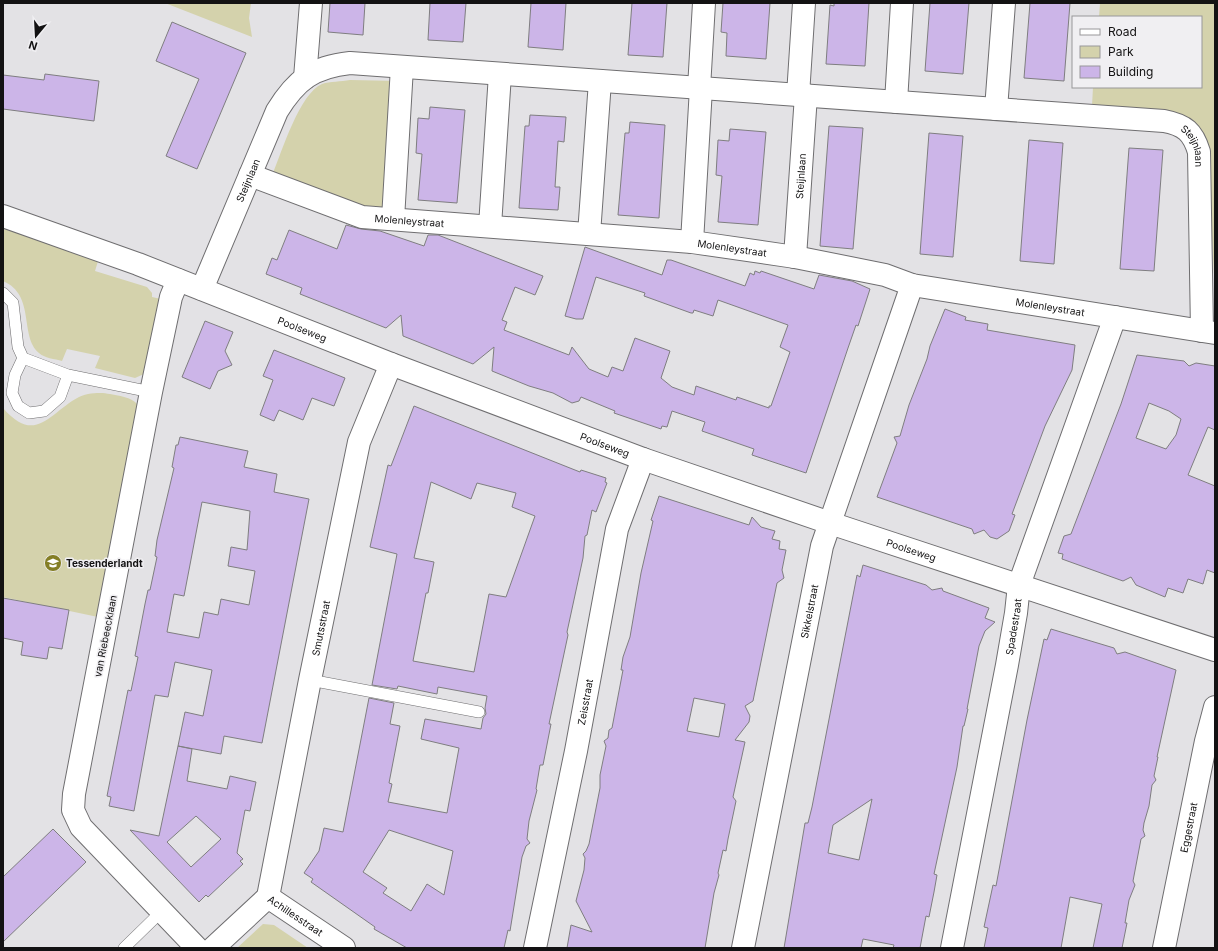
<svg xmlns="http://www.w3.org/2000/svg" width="1218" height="951" font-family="Inter,sans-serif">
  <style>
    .green { fill: #d4d2ac }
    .building { fill: #ccb5e8; stroke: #7f7e80; fill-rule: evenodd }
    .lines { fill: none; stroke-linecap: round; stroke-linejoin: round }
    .service-casing { stroke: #6f6e70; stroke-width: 12 }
    .minor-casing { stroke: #6f6e70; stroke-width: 24 }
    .tertiary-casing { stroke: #6f6e70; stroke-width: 24 }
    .service { stroke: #fff; stroke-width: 11 }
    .minor { stroke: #fff; stroke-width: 22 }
    .tertiary { stroke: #fff; stroke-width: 22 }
    .labels { text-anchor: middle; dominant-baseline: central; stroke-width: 3; stroke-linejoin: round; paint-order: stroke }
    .street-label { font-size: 10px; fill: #131213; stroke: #f0eff2 }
    .poi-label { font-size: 10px; font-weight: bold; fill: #131213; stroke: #f0eff2; text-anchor: start }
  </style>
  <rect width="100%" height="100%" fill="#e3e2e5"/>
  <path class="green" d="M165,3H251L249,18L252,37Z
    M1100,3H1215V294L1208,162L1203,142L1092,106L1093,87H1201V17H1099Z
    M350,80L399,81L389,202L377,213L273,173C282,151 300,93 322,84C330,81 341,82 350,80Z
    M3,229L38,238L99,258L95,271L147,287L152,293V297L161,299L144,374L135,378L95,368L100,356L67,349L62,361C55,359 44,358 39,353C19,336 36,295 3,281Z
    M103,393C114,395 134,396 139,407L98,617L3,597V408C36,446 50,412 79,397C87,393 95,393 103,393Z
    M263,924L274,925L308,948H237Z"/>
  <path class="building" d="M330,3H365L363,35L328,32Z
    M430,3H466L463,42L428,40Z
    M531,3H566L563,50L528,47Z
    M632,3H667L663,57L628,55Z
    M723,3H770L766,59L726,56L727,33L721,32Z
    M834,3H869L865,66L826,64L830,5L834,6Z
    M930,3H969L963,74L925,71Z
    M1030,3H1070L1064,81L1024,78Z
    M172,22L246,53L197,169L166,156L199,79L156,61Z
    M45,74L99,81L94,121L3,109V75L44,80Z
    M430,107L465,110L457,203L418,200L422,154L416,153L418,118L429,119Z
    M530,115L566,117L564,142L558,141L555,187H560L558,210L519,208L525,126H529Z
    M630,122L665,125L659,218L618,215L625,133H629Z
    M829,126L863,128L853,249L820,246Z
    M730,129L766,132L758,225L718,222L722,176L716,175L718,140L729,141Z
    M929,133L963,136L953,257L920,254Z
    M1029,140L1063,143L1054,264L1020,261Z
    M1129,148L1163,150L1154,271L1120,269Z
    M346,225L361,229L380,231L424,246L428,235H438L543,276L535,295L515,287L502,320L507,322L504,330L569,355L572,347L589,369L608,377L612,367L623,371L635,338L670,351L661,378L672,387L694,395L696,386L736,400L737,397L769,408V406H771L790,352L780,347L788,325L718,300L713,316L694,310L693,313H691L644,296L645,293L596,277L583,319H576L565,316L585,247L662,275L667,260H671L745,286L750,273L754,275L755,271L760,273L761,271L814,289L819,275L852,281L870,289L858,326L856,325L848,348L806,473L752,455L754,449L702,431L705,422L672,411L667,427L662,426L661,429L614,413L615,411L581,397L579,401L572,403L553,393L529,386L492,371L494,347L473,364L403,336L401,315L386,328L300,294L302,288L266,274L272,258L277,260L289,230L337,249Z
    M945,309L966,317L965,320L988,324L987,330L1075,345L1072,370L1045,426L1012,514L1015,515L1009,531L997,539L990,537L984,530L974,534L972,529L877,497L897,443L894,437L900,436L909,405L927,359L930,346Z
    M205,321L233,332L225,351L232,365L218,371L210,389L182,377Z
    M274,350L345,378L334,406L312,398L303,420L279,410L274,421L260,415L273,380L263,376Z
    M1137,355L1184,361L1189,366L1196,363L1215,366V430L1208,427L1188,475L1215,486V573L1207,570L1203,584L1188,579L1183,593L1168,588L1165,597L1136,585L1131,577L1123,581L1062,559L1063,554L1058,553L1064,536L1071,534L1121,404ZM1149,403L1169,411L1181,419L1176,435L1166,449L1136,438Z
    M414,406L580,472L581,470L606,478L605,482L607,483L596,512L592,510L587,535L585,536L583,558L567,632L568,635L549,724H551L543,765H540L536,789L537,790L529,821L527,839L530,843L526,846L522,857L510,931L508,930L504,948H407L374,929L375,927L311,882L313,879L304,873L319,851L324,828L343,832L369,698L394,703L390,724L400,726L389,783L392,784L388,802L447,813L459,748L421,739L425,719L481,729L483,718L486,714L485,708L487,696L438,687L437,694L398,686L397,689L372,685L397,554L370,547L388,465L391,466ZM431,482L471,499L477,483L516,493L512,507L535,516L506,597L489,594L474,672L413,661L426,593H428L434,562L414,558ZM389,830L453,851L444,895L427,884L411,911L383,893L387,888L363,872Z
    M180,437L248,451L244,467L277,474L274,492L309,499L262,743L224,736L221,754L178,746L185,712L203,716L212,670L175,662L168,697L155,695L134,811L109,806L111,797L107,796L128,690L131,691L138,657L135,656L145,604L148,590H150L157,557L155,556L157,540L174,468L172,467L176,445H178ZM202,502L250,511L247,550L231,547L228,566L255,571L249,605L221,599L218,615L204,612L199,638L167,632L174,594L184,596Z
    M659,496L749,525L752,517L761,527L775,531L772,539L780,541L779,549L786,550L782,570L784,578L777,583L753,701L745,706L750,716L749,722L735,740L745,742L733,797L736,801L728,839L726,851L723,850L718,873L719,875L714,893L705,948H567L571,925L592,932L576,901L584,870L585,858L583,854L586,851L589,844L600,788V775L606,746L604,741L608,738L609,730L612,728L623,670H621L623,657L630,637L641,573L653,521L651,520ZM694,698L725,704L719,737L687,731Z
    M863,565L926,585L932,590L942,588L943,591L989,608L985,618L995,622L985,631L979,646L967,709H968L964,726H963L957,767L934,874L937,875L934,892L929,917L926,916L920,948H893L894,945L863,939L861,948H784L805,823H808L812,807L857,575L860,577ZM872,799L859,860L828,853L833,825Z
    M3,598L69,610L62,649L49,647L47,659L21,655L23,642L3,638Z
    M1051,629L1114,648L1117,654L1125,652L1176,670L1157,757H1158L1154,776L1156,780L1152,785L1149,806L1144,823L1143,830L1145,836L1141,839L1133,881L1135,885L1129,900L1125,923H1127L1122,948H1093L1102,904L1070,897L1061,948H984L988,928L984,927L993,885L996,886L1027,720L1044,639L1047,640Z
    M178,746L192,749L187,781L227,789L230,776L256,782L250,811L245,810L237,853L243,859L240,861L243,864L208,897L206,895L199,902L130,830L159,836ZM196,816L221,839L191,867L167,842Z
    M53,829L86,862L3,942V877Z"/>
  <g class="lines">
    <g class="service-casing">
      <path id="service" d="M3,293L13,303L18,347L23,358L68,375L151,392
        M23,358L15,375L12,393L18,406L29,413L44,411L60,397L68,375
        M310,680L479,712
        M124,948L162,911"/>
    </g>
    <g class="minor-casing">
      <g id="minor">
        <path d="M305,78L311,3"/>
        <path d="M699,88L704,3"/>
        <path d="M798,95L804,3"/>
        <path d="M896,102L902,3"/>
        <path d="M996,109L1004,3"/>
        <path id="s1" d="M250,175L362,217L692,242L795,257L885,275L912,285L1215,333"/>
        <path id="s2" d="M3,216L138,264L391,364L643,459L830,523L1215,650"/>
        <path d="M393,219L402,67"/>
        <path d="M490,226L500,74"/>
        <path d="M589,234L600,81"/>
        <path d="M692,242L701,88"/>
        <path id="s3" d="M795,257L806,95"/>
        <path d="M178,280L171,297L151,392L74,794L73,810L81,827L197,948"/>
        <path id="s4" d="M202,289L277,111C296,80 313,67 350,63L1164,121C1185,125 1193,132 1199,152L1202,331"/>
        <path id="s5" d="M268,897L310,680L359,442L391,364"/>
        <path id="s6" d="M213,948L268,897L344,948"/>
        <path id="s7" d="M535,948L576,751L617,529L643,459"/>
        <path id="s8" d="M743,948L822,546L912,285"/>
        <path id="s9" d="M952,948L1007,665L1016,613L1019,585L1115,317"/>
      </g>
    </g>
    <g class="tertiary-casing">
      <g id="tertiary">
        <path id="s10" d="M1164,948L1206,741L1215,707"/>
      </g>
    </g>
    <use href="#service" class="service"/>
    <use href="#minor" class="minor"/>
    <use href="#tertiary" class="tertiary"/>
  </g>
  <defs>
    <g id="school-disc" transform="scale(0.9)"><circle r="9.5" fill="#847e25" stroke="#f0eff2"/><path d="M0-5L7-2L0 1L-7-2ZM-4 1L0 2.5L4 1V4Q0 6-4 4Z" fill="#fff"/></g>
  </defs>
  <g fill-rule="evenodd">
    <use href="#school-disc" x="53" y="563"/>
  </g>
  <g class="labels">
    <g class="street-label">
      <text stroke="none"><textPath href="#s4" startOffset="1143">Steijnlaan</textPath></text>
      <text stroke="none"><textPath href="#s3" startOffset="81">Steijnlaan</textPath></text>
      <text stroke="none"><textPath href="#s4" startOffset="118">Steijnlaan</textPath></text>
      <text stroke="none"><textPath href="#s1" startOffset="167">Molenleystraat</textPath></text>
      <text stroke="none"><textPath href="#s1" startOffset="491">Molenleystraat</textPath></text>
      <text stroke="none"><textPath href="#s1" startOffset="815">Molenleystraat</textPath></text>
      <text stroke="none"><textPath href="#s2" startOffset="320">Poolseweg</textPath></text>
      <text stroke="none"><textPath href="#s2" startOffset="644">Poolseweg</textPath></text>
      <text stroke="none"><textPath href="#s2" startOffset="968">Poolseweg</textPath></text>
      <text stroke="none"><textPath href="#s8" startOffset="343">Sikkelstraat</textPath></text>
      <text stroke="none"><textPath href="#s9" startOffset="327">Spadestraat</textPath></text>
      <text stroke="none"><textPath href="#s5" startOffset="274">Smutsstraat</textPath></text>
      <text transform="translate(105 636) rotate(-79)">van Riebeecklaan</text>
      <text stroke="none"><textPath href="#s7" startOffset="251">Zeisstraat</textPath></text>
      <text stroke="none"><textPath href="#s10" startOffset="123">Eggestraat</textPath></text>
      <text stroke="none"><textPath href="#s6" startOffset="108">Achillesstraat</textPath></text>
    </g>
    <g class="poi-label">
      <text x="66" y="563">Tessenderlandt</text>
    </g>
  </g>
  <rect width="1218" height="951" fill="none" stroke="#131213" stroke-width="8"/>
  <rect x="1072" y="16" width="130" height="72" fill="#f0eff2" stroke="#989799"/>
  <rect x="1080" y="29" width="20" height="6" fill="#ffffff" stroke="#989799"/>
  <text x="1108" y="36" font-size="12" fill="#131213">Road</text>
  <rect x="1080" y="46" width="20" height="12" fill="#d4d2ac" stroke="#989799"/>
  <text x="1108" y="56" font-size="12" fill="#131213">Park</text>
  <rect x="1080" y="66" width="20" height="12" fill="#ccb5e8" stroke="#989799"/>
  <text x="1108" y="76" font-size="12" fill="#131213">Building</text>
  <g transform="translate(36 36) rotate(198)" stroke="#f0eff2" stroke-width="3" paint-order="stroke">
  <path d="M0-3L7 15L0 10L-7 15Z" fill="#131213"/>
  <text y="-6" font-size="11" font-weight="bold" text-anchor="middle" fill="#131213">N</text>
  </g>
</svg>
